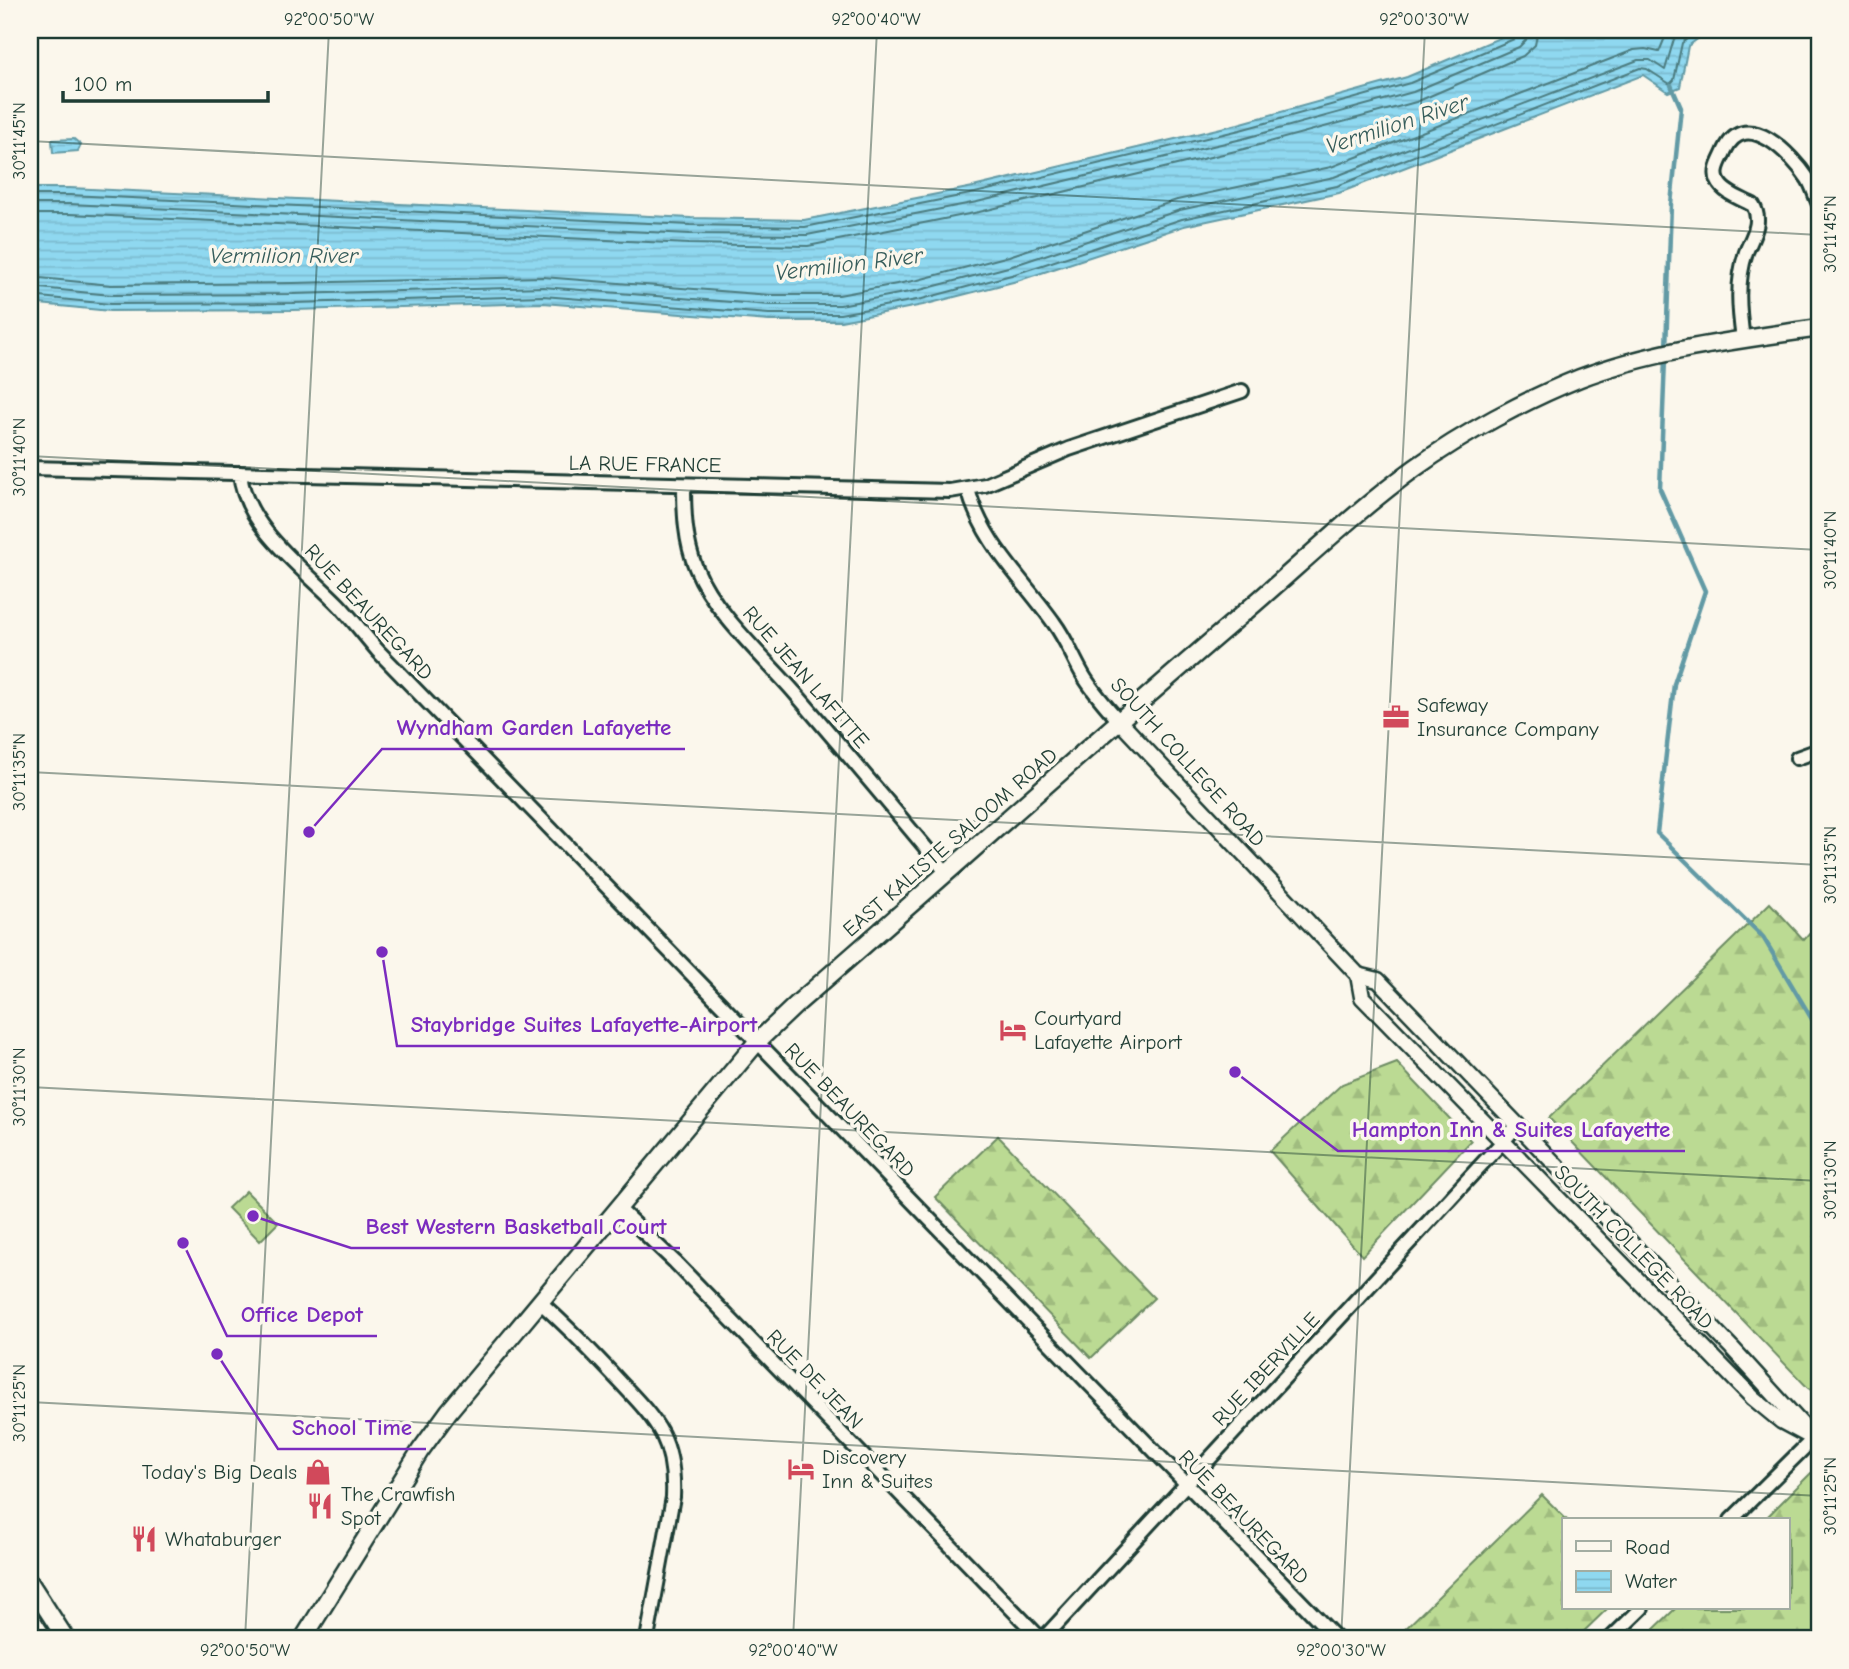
<svg xmlns="http://www.w3.org/2000/svg" width="1849" height="1669" font-family="'Comic Neue',sans-serif">
  <style>
    .forest { fill: url(#forest-firs); stroke: #6d8c64; stroke-width: 2 }
    .pitch { fill: #bbda93; stroke: #6d8c64; stroke-width: 2 }
    .water { fill: url(#water-rules); stroke: #629aa5; stroke-width: 2 }
    .lines { fill: none; stroke-linecap: round; stroke-linejoin: round }
    .shore { stroke: #4c7b7f; stroke-width: 2 }
    .stream { stroke: #629aa5; stroke-width: 4.5 }
    .minor-casing { stroke: #1f3d34; stroke-width: 18 }
    .tertiary-casing { stroke: #1f3d34; stroke-width: 19 }
    .secondary-casing { stroke: #1f3d34; stroke-width: 21 }
    .minor { stroke: #fbf7ec; stroke-width: 12 }
    .tertiary { stroke: #fbf7ec; stroke-width: 14 }
    .secondary { stroke: #fbf7ec; stroke-width: 16 }
    .ticks { fill: none; stroke: #1f3d34; stroke-width: 2; stroke-opacity: 0.45 }
    .labels { text-anchor: middle; dominant-baseline: central; stroke-width: 7; stroke-linejoin: round; paint-order: stroke }
    .street-label { font-size: 21px; fill: #1f3d34; stroke: #fbf7ec }
    .poi-label { font-size: 21px; fill: #1f3d34; stroke: #fbf7ec; text-anchor: start }
    .water-label { font-size: 23px; font-style: italic; fill: #355c5a; stroke: #fbf7ec }
    .leader { fill: none; stroke: #7b2cbf; stroke-width: 2.5 }
    .callout-dot { fill: #7b2cbf; stroke: #fbf7ec; stroke-width: 2.5 }
    .callout-label { font-size: 23px; text-anchor: middle; font-weight: bold; fill: #7b2cbf; stroke: #fbf7ec; stroke-width: 7; stroke-linejoin: round; paint-order: stroke }
    .neatline { fill: none; stroke: #1f3d34; stroke-width: 2.5 }
    .ticks-label { font-size: 18px; text-anchor: middle; fill: #1f3d34 }
  </style>
  <defs>
    <pattern id="forest-firs" width="22" height="20" patternUnits="userSpaceOnUse" patternTransform="scale(1.75)"><rect width="22" height="20" fill="#bbda93"/><path d="M5 1l3.5 6h-7zM16 11l3.5 6h-7z" fill="#a0bc7f"/></pattern>
    <pattern id="water-rules" width="6" height="5" patternUnits="userSpaceOnUse" patternTransform="scale(1.75)"><rect width="6" height="5" fill="#8fd8f0"/><path d="M0 2.5h6" fill="none" stroke="#7bbace"/></pattern>
  </defs>
  <rect width="100%" height="100%" fill="#fbf7ec"/>
  <filter id="ink" filterUnits="userSpaceOnUse"><feTurbulence type="fractalNoise" baseFrequency=".0143" numOctaves="2"/><feDisplacementMap in="SourceGraphic" scale="14" xChannelSelector="R" yChannelSelector="G"/><feConvolveMatrix kernelMatrix="1 2 1 2 8 2 1 2 1" color-interpolation-filters="sRGB"/></filter>
  <g filter="url(#ink)">
    <path class="forest" d="M1770,903L1804,940L1819,923V1395L1808,1388L1549,1118Z
      M1397,1063L1471,1141L1362,1256L1270,1151L1342,1084Z
      M998,1136L1154,1298L1091,1358L935,1197Z
      M1811,1473L1819,1478V1639H1662L1653,1630L1676,1608H1788V1520H1764Z
      M1542,1495L1567,1520H1564V1608H1608L1576,1639H1395Z"/>
    <path class="pitch" d="M246,1191L278,1223L260,1241L228,1208Z"/>
    <path class="water" d="M1518,30H1710L1688,46L1680,87L1668,92L1643,75L1339,193L1184,226L1017,281L923,305L841,321H769L543,303L293,310L110,311L30,303V188H70L691,218L804,220L973,187L1238,124L1407,77Z
      M74,139L81,145L78,151L53,153L52,140Z"/>
    <g class="lines">
      <path class="shore" d="M30,195H70L690,225L805,227L975,193L1240,130L1410,83L1514,39L1518,36L1519,30
        M30,204H70L690,234L807,235L977,202L1242,139L1413,92L1519,47L1526,40L1528,30
        M30,214H70L689,244L808,246L979,212L1244,149L1416,102L1523,56L1535,45L1538,30
        M30,277L111,285L293,283L543,277L770,295H839L918,280L1009,256L1177,200L1331,167L1634,50L1645,49L1659,52L1668,30
        M30,287L111,295L293,294L543,287L769,305H840L920,290L1012,266L1180,210L1334,177L1638,60H1650L1665,70L1674,39L1683,30
        M30,296L110,304L293,303L543,296L769,314H840L922,299L1015,274L1182,219L1337,186L1640,68L1647,69L1670,84L1674,80L1682,43L1698,30"/>
      <path class="stream" d="M1666,350L1671,204L1681,108L1671,85
        M1665,359L1660,489L1705,591L1674,684L1657,833L1763,937L1819,1031"/>
      <g class="minor-casing">
        <path id="minor" d="M1743,340C1739,310 1736,282 1746,252C1752,237 1763,222 1753,205C1742,199 1723,193 1718,181C1713,170 1721,160 1725,150C1746,106 1793,156 1808,179C1813,187 1815,196 1819,204
          M30,468L950,491L985,485L1069,449L1242,391
          M240,473C244,526 304,569 339,605C353,620 365,636 378,651L1337,1639
          M684,485C684,512 685,542 696,568C715,614 763,656 795,693C846,752 896,812 946,872
          M968,489C982,543 1023,579 1054,623C1066,639 1073,658 1083,675C1093,692 1106,706 1119,721
          M1797,758L1819,750
          M618,1208L675,1262L1041,1639
          M541,1303C569,1328 595,1355 621,1383C636,1399 652,1415 662,1434C672,1454 674,1475 673,1497L647,1639
          M1731,1520L1814,1438
          M1043,1639L1518,1125
          M1610,1639L1642,1608"/>
      </g>
      <g class="tertiary-casing">
        <path id="tertiary" d="M1119,721L1358,975L1378,980L1732,1348L1814,1438
          M1358,975L1362,997L1753,1398L1781,1421L1811,1437"/>
      </g>
      <g class="secondary-casing">
        <path id="secondary" d="M30,1583L66,1639
          M303,1639L420,1451L449,1411L757,1042L799,1002C946,875 1090,744 1238,618C1297,568 1353,513 1415,468C1464,433 1525,400 1580,378C1657,349 1739,340 1819,328"/>
      </g>
      <use href="#minor" class="minor"/>
      <use href="#tertiary" class="tertiary"/>
      <use href="#secondary" class="secondary"/>
    </g>
  </g>
  <path class="ticks" d="M30,141L1819,235M30,456L1819,550M30,772L1819,865M30,1087L1819,1181M30,1402L1819,1496M245,1639L329,30M793,1639L877,30M1341,1639L1425,30"/>
  <defs>
    <g id="office-bare" transform="scale(2.1)"><path d="M-6-3h4V-5.5h4V-3h4V5H-6ZM-1-4.5V-3h2v-1.5ZM-6 0V1H6V0Z" fill="#d1495b" stroke="#fbf7ec" stroke-width="2.5" paint-order="stroke"/></g>
    <g id="hotel-bare" transform="scale(2.1)"><path d="M-6-4.5h1.5V1H6V5H4.5V3h-9V5H-6ZM-4 0a1.8 1.8 0 1 1 3.6 0ZM.5 0V-2.5h3Q6-2.5 6 0Z" fill="#d1495b" stroke="#fbf7ec" stroke-width="2.5" paint-order="stroke"/></g>
    <g id="shop-bare" transform="scale(2.1)"><path d="M-5-2.5h2.3a2.7 3.5 0 0 1 5.4 0H5L5.5 6h-11ZM-1.5-2.5h3a1.5 2.3 0 0 0-3 0Z" fill="#d1495b" stroke="#fbf7ec" stroke-width="2.5" paint-order="stroke"/></g>
    <g id="restaurant-bare" transform="scale(2.1)"><path d="M-5-6h1v4h1v-4h1v4h1v-4h1v5L-1.5 .5V6h-2V.5L-5-1ZM5-6V6H3V1.5H1.5Q1.5-4 5-6Z" fill="#d1495b" stroke="#fbf7ec" stroke-width="2.5" paint-order="stroke"/></g>
  </defs>
  <g fill-rule="evenodd">
    <use href="#office-bare" x="1396" y="717"/>
    <use href="#hotel-bare" x="1013" y="1030"/>
    <use href="#hotel-bare" x="801" y="1469"/>
    <use href="#shop-bare" x="318" y="1472"/>
    <use href="#restaurant-bare" x="320" y="1506"/>
    <use href="#restaurant-bare" x="144" y="1539"/>
  </g>
  <g class="labels">
    <g class="street-label">
      <text transform="translate(645 464) rotate(1)">LA RUE FRANCE</text>
      <text transform="translate(369 612) rotate(47)">RUE BEAUREGARD</text>
      <text transform="translate(806 677) rotate(49)">RUE JEAN LAFITTE</text>
      <text transform="translate(1188 762) rotate(48)">SOUTH COLLEGE ROAD</text>
      <text transform="translate(950 842) rotate(-41)">EAST KALISTE SALOOM ROAD</text>
      <text transform="translate(850 1110) rotate(46)">RUE BEAUREGARD</text>
      <text transform="translate(1634 1247) rotate(46)">SOUTH COLLEGE ROAD</text>
      <text transform="translate(1266 1369) rotate(-47)">RUE IBERVILLE</text>
      <text transform="translate(815 1379) rotate(46)">RUE DE JEAN</text>
      <text transform="translate(1244 1517) rotate(46)">RUE BEAUREGARD</text>
    </g>
    <g class="poi-label">
      <text x="1417" y="705">Safeway<tspan x="1417" dy="24">Insurance Company</tspan></text>
      <text x="1034" y="1018">Courtyard<tspan x="1034" dy="24">Lafayette Airport</tspan></text>
      <text x="822" y="1457">Discovery<tspan x="822" dy="24">Inn &amp; Suites</tspan></text>
      <text x="297" y="1472" text-anchor="end">Today's Big Deals</text>
      <text x="341" y="1494">The Crawfish<tspan x="341" dy="24">Spot</tspan></text>
      <text x="165" y="1539">Whataburger</text>
    </g>
    <g class="water-label">
      <text transform="translate(1397 124) rotate(-18)">Vermilion River</text>
      <text x="284" y="255">Vermilion River</text>
      <text transform="translate(849 264) rotate(-7)">Vermilion River</text>
    </g>
  </g>
  <path class="leader" d="M309 832L382 749H685M382 952L397 1046H771M1235 1072L1338 1151H1685M253 1216L351 1248H680M183 1243L227 1336H377M217 1354L278 1449H426"/>
  <g class="callout-dot">
    <circle cx="309" cy="832" r="7"/>
    <circle cx="382" cy="952" r="7"/>
    <circle cx="1235" cy="1072" r="7"/>
    <circle cx="253" cy="1216" r="7"/>
    <circle cx="183" cy="1243" r="7"/>
    <circle cx="217" cy="1354" r="7"/>
  </g>
  <g class="callout-label">
    <text x="534" y="735">Wyndham Garden Lafayette</text>
    <text x="584" y="1032">Staybridge Suites Lafayette-Airport</text>
    <text x="1511" y="1137">Hampton Inn &amp; Suites Lafayette</text>
    <text x="516" y="1234">Best Western Basketball Court</text>
    <text x="302" y="1322">Office Depot</text>
    <text x="352" y="1435">School Time</text>
  </g>
  <rect width="1849" height="1669" fill="none" stroke="#fbf7ec" stroke-width="77"/>
  <rect x="1562" y="1518" width="228" height="91" fill="#fbf7ec" stroke="#a3ada2" stroke-width="2"/>
  <rect x="1576" y="1541" width="35" height="10" fill="#fbf7ec" stroke="#a3ada2" stroke-width="2"/>
  <text x="1625" y="1554" font-size="21" fill="#1f3d34">Road</text>
  <rect x="1576" y="1571" width="35" height="21" fill="url(#water-rules)" stroke="#a3ada2" stroke-width="2"/>
  <text x="1625" y="1588" font-size="21" fill="#1f3d34">Water</text>
  <path d="M63 91v10h205v-10" fill="none" stroke="#1f3d34" stroke-width="3.5"/>
  <text x="74" y="91" font-size="21" fill="#1f3d34" stroke="#fbf7ec" stroke-width="5" paint-order="stroke">100 m</text>
  <rect x="38" y="38" width="1773" height="1592" class="neatline"/>
  <g class="ticks-label">
    <text x="329" y="25">92°00'50"W</text>
    <text x="876" y="25">92°00'40"W</text>
    <text x="1424" y="25">92°00'30"W</text>
    <text transform="translate(19 141) rotate(-90)" y="6">30°11'45"N</text>
    <text transform="translate(1830 234) rotate(-90)" y="6">30°11'45"N</text>
    <text transform="translate(19 457) rotate(-90)" y="6">30°11'40"N</text>
    <text transform="translate(1830 550) rotate(-90)" y="6">30°11'40"N</text>
    <text transform="translate(19 772) rotate(-90)" y="6">30°11'35"N</text>
    <text transform="translate(1830 865) rotate(-90)" y="6">30°11'35"N</text>
    <text transform="translate(19 1087) rotate(-90)" y="6">30°11'30"N</text>
    <text transform="translate(1830 1180) rotate(-90)" y="6">30°11'30"N</text>
    <text transform="translate(19 1403) rotate(-90)" y="6">30°11'25"N</text>
    <text transform="translate(1830 1496) rotate(-90)" y="6">30°11'25"N</text>
    <text x="245" y="1656">92°00'50"W</text>
    <text x="793" y="1656">92°00'40"W</text>
    <text x="1341" y="1656">92°00'30"W</text>
  </g>
</svg>
